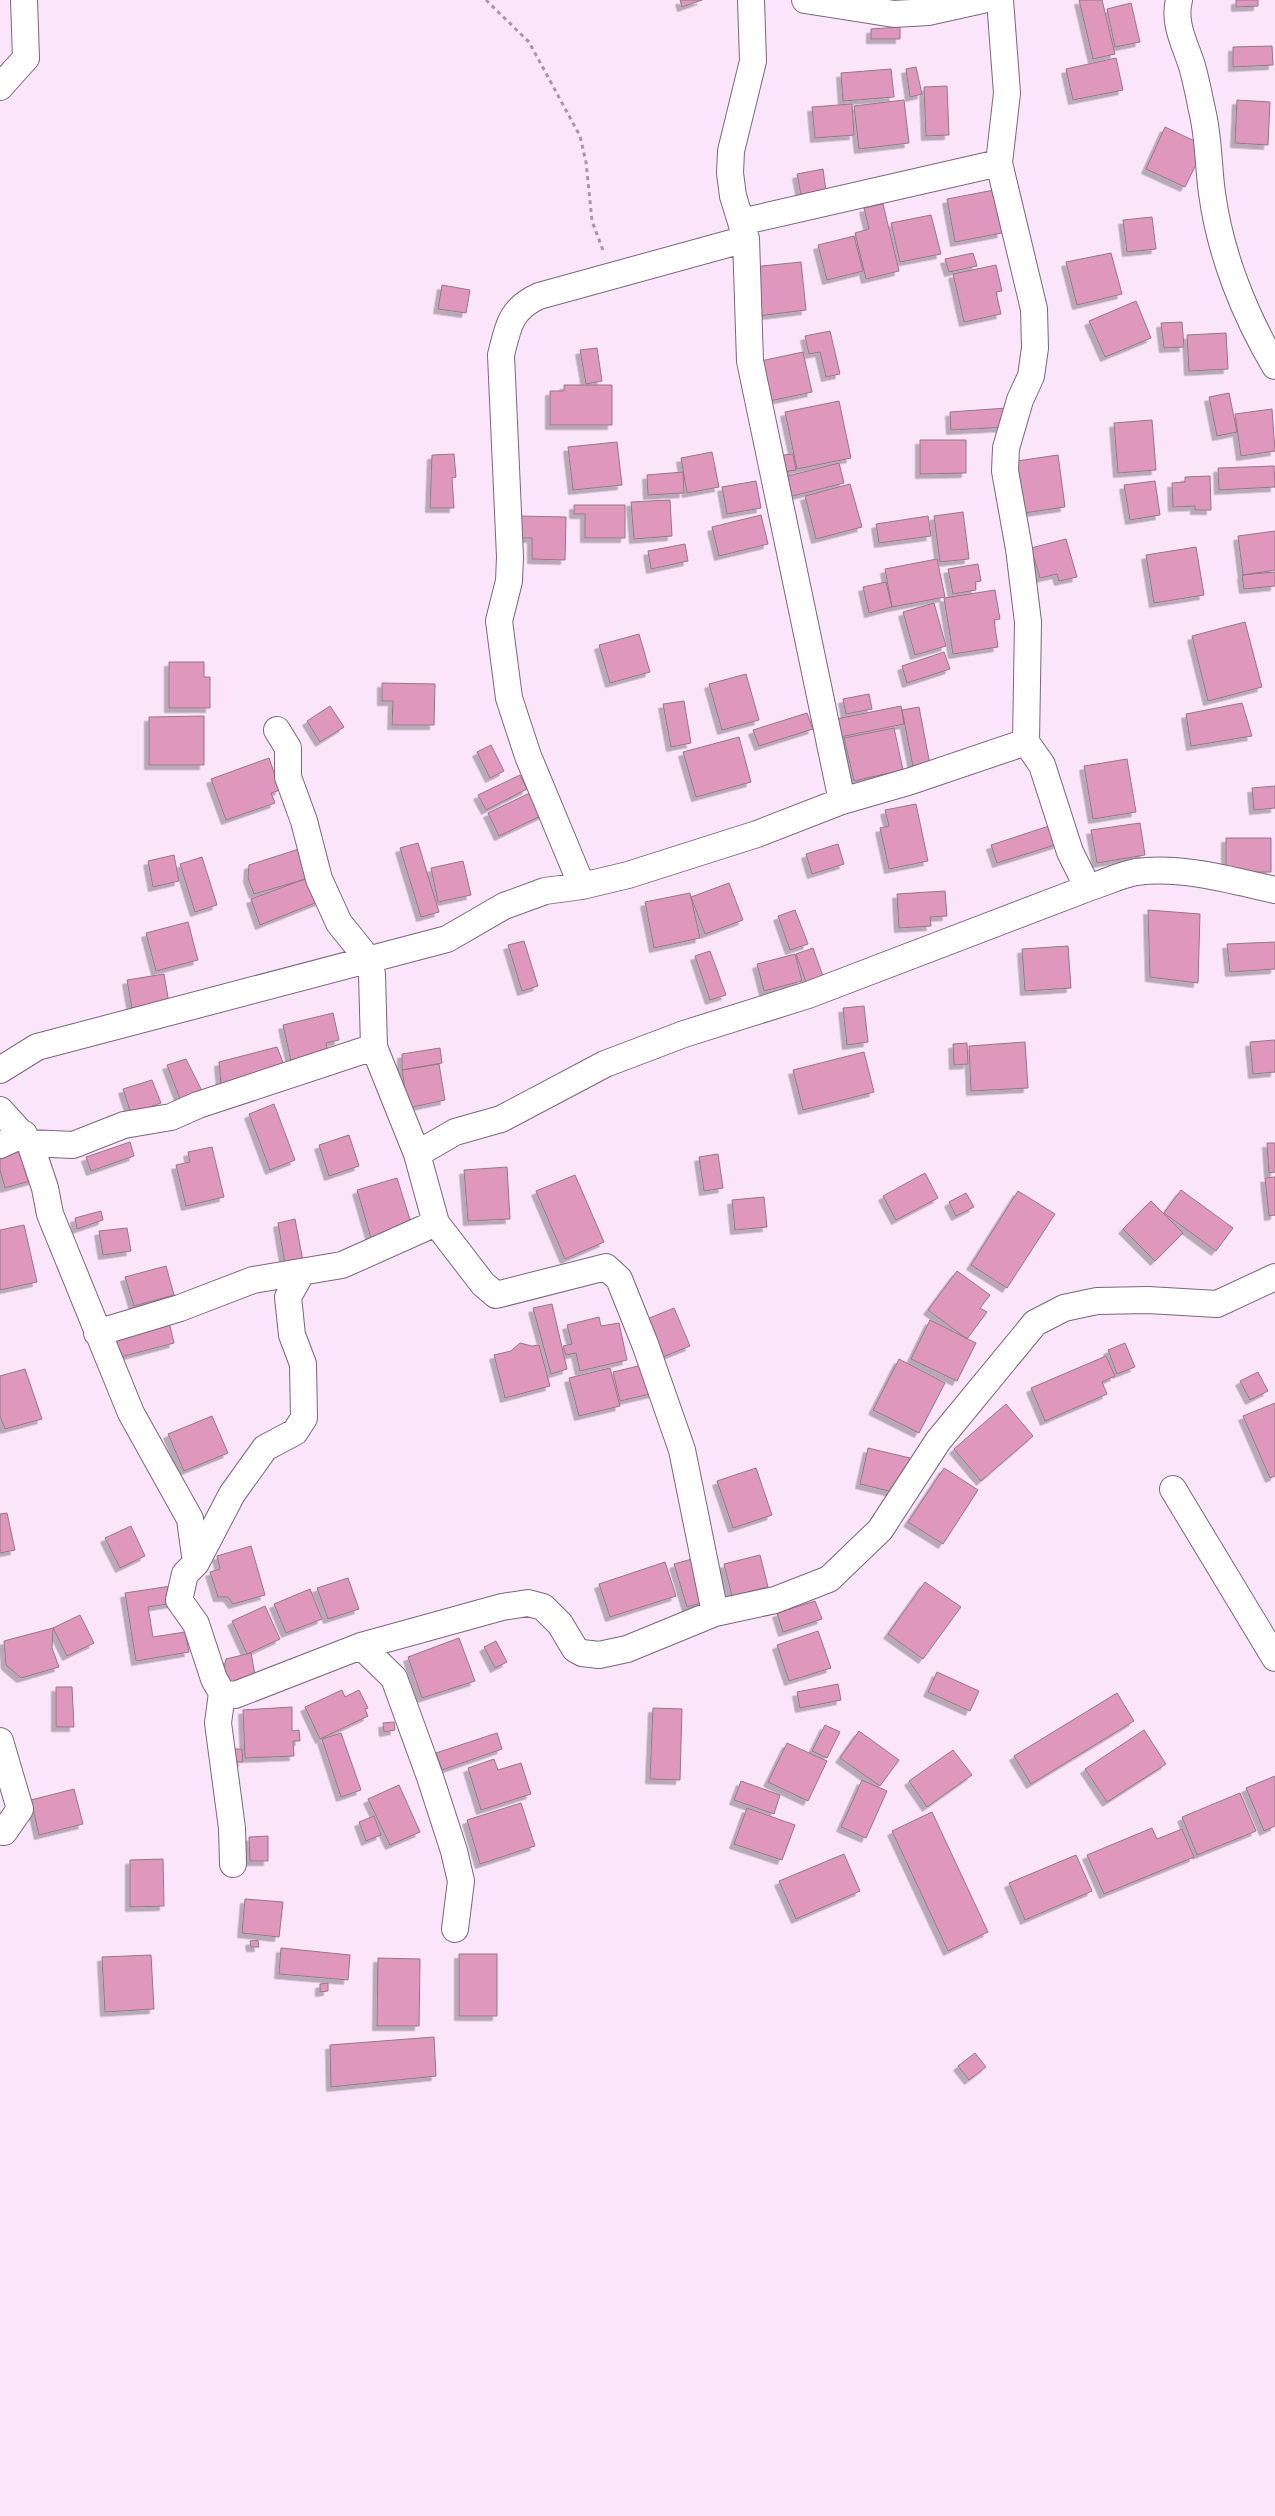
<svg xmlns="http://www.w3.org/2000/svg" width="1275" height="2516" font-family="'Public Sans',sans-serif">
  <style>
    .building { fill: #e097be; stroke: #927885; filter: url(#shadow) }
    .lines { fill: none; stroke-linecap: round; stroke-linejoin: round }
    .street-casing { stroke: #7a677a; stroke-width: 28 }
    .path { stroke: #a696a6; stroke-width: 3; stroke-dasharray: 4 4; stroke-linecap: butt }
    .street { stroke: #fff; stroke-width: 26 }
  </style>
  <defs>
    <filter id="shadow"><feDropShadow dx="-4.5" dy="4.5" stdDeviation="0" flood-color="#0004"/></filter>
  </defs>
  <rect width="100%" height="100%" fill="#fbe5fb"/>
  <path class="building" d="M680,0H702L682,7Z
    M1079,0H1102L1115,54L1093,59Z
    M1236,0H1258V6L1236,7Z
    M1131,3L1140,42L1115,47L1107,9Z
    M900,27V39H871V29Z
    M1272,46L1273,65L1233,67V47Z
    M1116,58L1123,90L1073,100L1066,69Z
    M916,67L922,94L910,97L906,69Z
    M891,69L894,97L843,101L841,73Z
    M947,86L949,135L926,136L924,87Z
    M904,100L909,143L859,149L854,106Z
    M1237,100L1270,102L1268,145L1235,143Z
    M852,104L854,135L815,138L812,107Z
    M1165,127L1205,146L1185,187L1146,169Z
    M823,169L826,191L801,195L797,174Z
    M994,190L1002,233L955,242L947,199Z
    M883,204L899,271L866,279L855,233L869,229L864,208Z
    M931,215L941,254L900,262L891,223Z
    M1152,217L1156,249L1127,252L1123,220Z
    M854,236L863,271L827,280L818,245Z
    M973,253L977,266L949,272L945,259Z
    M1111,253L1122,294L1077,305L1066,262Z
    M801,262L806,310L758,316L752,267Z
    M996,265L1002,291L996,292L1001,314L964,322L953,274Z
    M442,285L470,290L466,313L438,309Z
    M1136,301L1151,338L1105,357L1089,321Z
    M1182,322L1184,347L1164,348L1161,323Z
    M830,331L840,374L826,377L820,352L809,354L805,336Z
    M1226,333L1228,369L1189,371L1187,335Z
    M597,348L602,381L586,384L580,350Z
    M803,352L812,392L765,402L756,362Z
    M564,385H612V425H550V391H564Z
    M1229,393L1237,432L1217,436L1209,397Z
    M839,401L851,458L797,469L785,412Z
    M1007,408L1008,427L951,430L950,412Z
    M1272,409L1275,451L1241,456L1235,414Z
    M1152,420L1156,470L1118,473L1114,423Z
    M920,440H966V473L920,474Z
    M617,442L622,485L573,490L568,447Z
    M712,452L719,487L687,493L681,458Z
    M454,454L456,477L452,478L454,508H430L432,455Z
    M793,454L796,470L777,473L774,456Z
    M1058,455L1065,507L1024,513L1017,461Z
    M839,463L844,483L785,498L780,478Z
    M1274,466L1275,487L1219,490L1218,468Z
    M683,472L684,493L648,495L647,475Z
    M1210,476L1211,510H1195V506L1173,507L1172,483L1185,482V477Z
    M756,481L761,508L727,514L722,487Z
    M1155,481L1160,515L1130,520L1124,485Z
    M850,484L862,527L816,539L805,496Z
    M670,500L672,536L634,539L631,502Z
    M574,505H625V538H585V514H574Z
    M963,512L969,559L940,562L934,516Z
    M761,515L768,544L719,556L712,527Z
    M520,516L566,517L565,560L532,559V538H519Z
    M928,516L931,536L879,543L876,524Z
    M1275,531V570L1243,575L1238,536Z
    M1066,539L1077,577L1059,581L1057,574L1040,578L1031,548Z
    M685,544L688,561L651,569L648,551Z
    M1196,547L1204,595L1154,603L1146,555Z
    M937,559L945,597L892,607L885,569Z
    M978,564L981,581L975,582L976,590L953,594L948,569Z
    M1275,572V586L1244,589L1242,575Z
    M886,582L892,607L869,613L863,587Z
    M995,590L1000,619L994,620L998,647L953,654L944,598Z
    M934,603L946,646L915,655L903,612Z
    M1245,622L1262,687L1208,701L1192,636Z
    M639,634L650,672L610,683L599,645Z
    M944,652L950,669L907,683L902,666Z
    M169,662H204V677H210V708H169Z
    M746,674L759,720L722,730L709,684Z
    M382,683L435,684L434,725H392L393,701H382Z
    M869,694L872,709L846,714L843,699Z
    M684,701L691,743L671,747L663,704Z
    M1242,703L1252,736L1191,746L1186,714Z
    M330,706L344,727L320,742L307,721Z
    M901,706L904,724L840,737L836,719Z
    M919,707L931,770L914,772L902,710Z
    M807,713L813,729L759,746L753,730Z
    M204,716V765H149V717Z
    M894,728L903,770L854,781L844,738Z
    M739,737L751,782L696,797L683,752Z
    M491,745L504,771L490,778L477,752Z
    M269,758L280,790L271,793L275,803L226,820L211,779Z
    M1127,759L1136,812L1093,819L1084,766Z
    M520,775L527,789L486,810L478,795Z
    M1275,786V808L1254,810L1252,788Z
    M538,789L549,812L499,836L488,813Z
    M916,804L928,861L889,869L880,828L889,826L885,810Z
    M1140,823L1145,855L1097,863L1091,830Z
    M1052,825L1058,844L997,863L991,845Z
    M1226,838H1271V872H1226Z
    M418,843L439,912L421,917L400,848Z
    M838,844L844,864L812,874L806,854Z
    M302,848L313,877L254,894L248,878L249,865Z
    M174,855L179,881L153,887L148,861Z
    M202,857L217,905L195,912L180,864Z
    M463,861L471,895L438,902L431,868Z
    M310,877L320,901L260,925L251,899Z
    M729,883L743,920L705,934L691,897Z
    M945,891L947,916L930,917L931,926L899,928L897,894Z
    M690,893L700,938L654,948L645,902Z
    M795,910L808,944L790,950L778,916Z
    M1148,910L1200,914L1198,983L1150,977Z
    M188,922L198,960L156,971L146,933Z
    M524,941L538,986L522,991L508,945Z
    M1275,942V969L1230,972L1227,944Z
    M1068,946L1071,988L1025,991L1022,949Z
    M813,948L825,982L808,988L796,954Z
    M710,951L726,995L710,1000L695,956Z
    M795,954L802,981L764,991L757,964Z
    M164,974L170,1009L133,1015L127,980Z
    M864,1006L868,1042L847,1045L843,1008Z
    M333,1013L339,1040L326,1043L329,1057L292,1065L283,1025Z
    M1275,1040V1072L1253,1074L1250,1042Z
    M1025,1042L1028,1088L971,1091L969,1046Z
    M967,1043L968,1064L954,1065L953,1044Z
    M277,1047L286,1070L221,1084L219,1062Z
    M440,1048L442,1063L402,1070V1054Z
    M864,1052L874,1092L803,1110L793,1070Z
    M186,1059L203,1093L180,1099L167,1065Z
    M439,1064L445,1100L408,1108L402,1070Z
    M152,1080L161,1103L131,1114L123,1089Z
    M274,1104L295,1160L270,1170L249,1114Z
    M349,1135L359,1166L329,1176L319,1145Z
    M130,1142L134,1156L91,1171L86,1157Z
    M1267,1143H1275V1172L1269,1173Z
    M28,1146L37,1179L5,1188L0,1170V1154Z
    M212,1147L224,1197L186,1206L176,1165L190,1162L188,1152Z
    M718,1154L723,1188L704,1191L699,1157Z
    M507,1167L510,1219L468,1221L464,1170Z
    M925,1173L938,1198L896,1220L883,1196Z
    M575,1175L604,1242L565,1259L536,1191Z
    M1275,1177V1215L1269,1216L1265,1178Z
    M397,1178L412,1226L371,1238L357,1190Z
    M1181,1190L1233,1228L1216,1251L1164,1213Z
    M1018,1191L1055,1214L1007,1288L971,1265Z
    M966,1193L974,1207L956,1216L949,1202Z
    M764,1197L767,1227L735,1230L732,1200Z
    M1151,1201L1183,1233L1155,1261L1123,1229Z
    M101,1211L103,1220L77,1229L75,1218Z
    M295,1219L303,1261L285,1264L278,1223Z
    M24,1225L37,1282L0,1290V1230Z
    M127,1228L131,1251L103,1255L99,1231Z
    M166,1266L174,1295L134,1306L125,1277Z
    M957,1271L990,1295L980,1308L987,1312L967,1339L928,1310Z
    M552,1304L567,1369L551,1374L533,1308Z
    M674,1308L690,1346L663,1357L647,1319Z
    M599,1317L601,1326L619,1323L627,1360L580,1371L576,1353L566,1355L563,1346L572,1344L567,1325Z
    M930,1320L976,1343L957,1381L911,1359Z
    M169,1322L174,1343L117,1358L111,1338Z
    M520,1343L532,1346L539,1345L550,1386L505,1398L494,1355L511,1351Z
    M1125,1343L1135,1367L1117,1374L1108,1350Z
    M1106,1356L1115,1376L1102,1382L1107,1394L1045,1421L1031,1388Z
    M899,1359L945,1383L919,1433L873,1410Z
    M647,1364L654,1393L620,1401L613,1372Z
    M610,1368L620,1406L579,1416L569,1378Z
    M25,1369L42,1419L5,1429L0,1416V1376Z
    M1258,1372L1268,1391L1250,1400L1240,1381Z
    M1275,1403V1476L1270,1478L1243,1416Z
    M1006,1404L1033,1436L981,1481L954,1449Z
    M212,1416L228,1453L184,1471L168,1434Z
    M868,1448L910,1458L901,1494L860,1484Z
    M756,1468L772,1515L733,1528L717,1481Z
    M944,1468L978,1490L943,1544L908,1522Z
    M7,1513L15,1550L0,1553V1514Z
    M131,1526L145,1556L120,1568L105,1538Z
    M251,1546L265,1595L233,1604L228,1597H218L210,1572L220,1569L217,1556Z
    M760,1555L768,1587L732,1596L724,1564Z
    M699,1557L712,1600L687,1607L674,1564Z
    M665,1562L676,1596L610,1617L599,1584Z
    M348,1578L359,1609L328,1619L317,1588Z
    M925,1582L961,1607L923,1659L888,1634Z
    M171,1586L174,1603L148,1607L153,1637L185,1632L189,1652L136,1661L125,1593Z
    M310,1589L322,1619L286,1633L274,1604Z
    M815,1601L822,1619L783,1632L777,1613Z
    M265,1606L280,1639L247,1654L232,1621Z
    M80,1615L94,1643L67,1656L53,1628Z
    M53,1628L52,1648L59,1667L21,1678L6,1665L4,1641Z
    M818,1631L831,1668L789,1681L777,1645Z
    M459,1638L475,1681L422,1698L408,1657Z
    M496,1641L507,1662L495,1668L484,1647Z
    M251,1653L255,1675L232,1682L223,1673L226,1659Z
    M937,1672L979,1691L970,1711L928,1692Z
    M838,1684L841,1700L800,1708L797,1692Z
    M56,1687H72L74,1727H56Z
    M342,1690L345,1697L359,1690L368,1708L365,1709L368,1716L320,1739L305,1707Z
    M1117,1693L1134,1721L1031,1784L1014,1756Z
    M292,1707V1731L299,1730L300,1741H293L294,1756L245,1758L243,1710Z
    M653,1708L682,1709L680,1780L650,1779Z
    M394,1722L395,1730L384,1732L383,1723Z
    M825,1725L840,1732L827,1758L812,1751Z
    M1144,1730L1166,1764L1107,1802L1085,1769Z
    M859,1731L899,1760L880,1786L840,1758Z
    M341,1733L361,1790L341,1797L322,1739Z
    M497,1733L502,1749L442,1770L436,1753Z
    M787,1743L827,1761L808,1801L768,1782Z
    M232,1749H242L243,1762H232Z
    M953,1750L972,1775L927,1807L909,1781Z
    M494,1759L498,1770L521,1763L531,1794L481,1810L468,1768Z
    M1275,1776V1826L1264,1831L1246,1788Z
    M862,1780L887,1791L866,1838L841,1827Z
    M741,1781L780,1795L774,1814L734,1800Z
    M399,1785L420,1832L390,1845L368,1799Z
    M74,1789L83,1824L39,1835L31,1800Z
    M1240,1793L1256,1831L1197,1855L1182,1817Z
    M521,1803L535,1846L480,1864L467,1820Z
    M747,1808L795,1825L782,1860L734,1844Z
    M932,1812L988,1932L948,1951L892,1831Z
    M374,1816L381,1835L366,1841L359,1822Z
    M1152,1828L1157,1839L1182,1829L1194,1857L1104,1894L1087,1855Z
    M268,1836V1861H250L249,1837Z
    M844,1854L860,1891L796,1919L779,1881Z
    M1076,1855L1092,1891L1025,1920L1009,1883Z
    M163,1859L164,1906L130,1907V1860Z
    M245,1899L283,1902L279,1937L242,1933Z
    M258,1940L259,1947H251L250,1941Z
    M281,1948L350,1955L348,1980L279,1974Z
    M459,1954H497V2016H459Z
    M151,1955L154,2009L105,2012L102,1957Z
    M378,1958L420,1959L419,2026H377Z
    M328,1983V1991L320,1992V1984Z
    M434,2037L436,2076L331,2087L330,2045Z
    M975,2053L986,2067L969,2080L958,2066Z"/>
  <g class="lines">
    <g class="street-casing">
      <path id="street" d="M805,0L894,14L928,12L982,0
        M1000,0L1007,93L999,163L1034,309L1035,348L1031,376L1020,400L1006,448L1005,471L1019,549L1028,622L1026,742L1042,765L1070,852L1088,888
        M1179,0C1173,23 1185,44 1192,66C1196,80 1199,95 1202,110C1209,138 1208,165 1212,193C1220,253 1244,314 1275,366
        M0,87L26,58L24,0
        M741,222L733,196L730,173L731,151L753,61L751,0
        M746,239L750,361L842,801
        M277,730L288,748V777L304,821L319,879L339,923L368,959L372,974L374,1047L417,1154L436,1223L483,1284L496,1295L606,1267L619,1279L645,1344L682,1450L715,1613
        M582,886L528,756L509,698L499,621L509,581L510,557L501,355C508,327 510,309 539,296L746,239L741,222L999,163
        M0,1070L37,1047L447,939L504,906L545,891L582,886L628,875L757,834L842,801L911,781L1026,742
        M0,1110L30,1143L45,1188L50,1214L131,1413L190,1519L196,1563L185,1574L179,1600L196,1624L214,1679L222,1693L235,1695L361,1646L502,1607L528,1603L543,1607L560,1624L575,1649L582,1653L599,1655L627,1649L715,1613L775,1600L829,1579L880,1530L938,1441L1035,1323L1064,1308L1097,1301L1148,1300L1217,1304L1275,1277
        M30,1143L73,1145L124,1125L171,1117L198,1105L374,1047
        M0,1145L24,1134
        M417,1154L455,1132L501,1119L605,1064L684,1034L808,995L1088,888C1104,883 1120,875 1136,872C1183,866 1230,880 1275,890
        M97,1333L180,1308L253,1280L342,1265L436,1223
        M1173,1489L1275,1658
        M196,1563L232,1494L265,1448L295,1432L304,1418L303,1364L292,1335L288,1297L302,1272
        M361,1646L394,1678L430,1777L454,1851L461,1881L455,1929
        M222,1693L218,1723L232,1828L233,1864
        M0,1741L20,1809L4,1832"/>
    </g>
    <path class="path" d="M486,0L529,42L580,136L586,162L592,221L604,253"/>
    <use href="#street" class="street"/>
  </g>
</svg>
